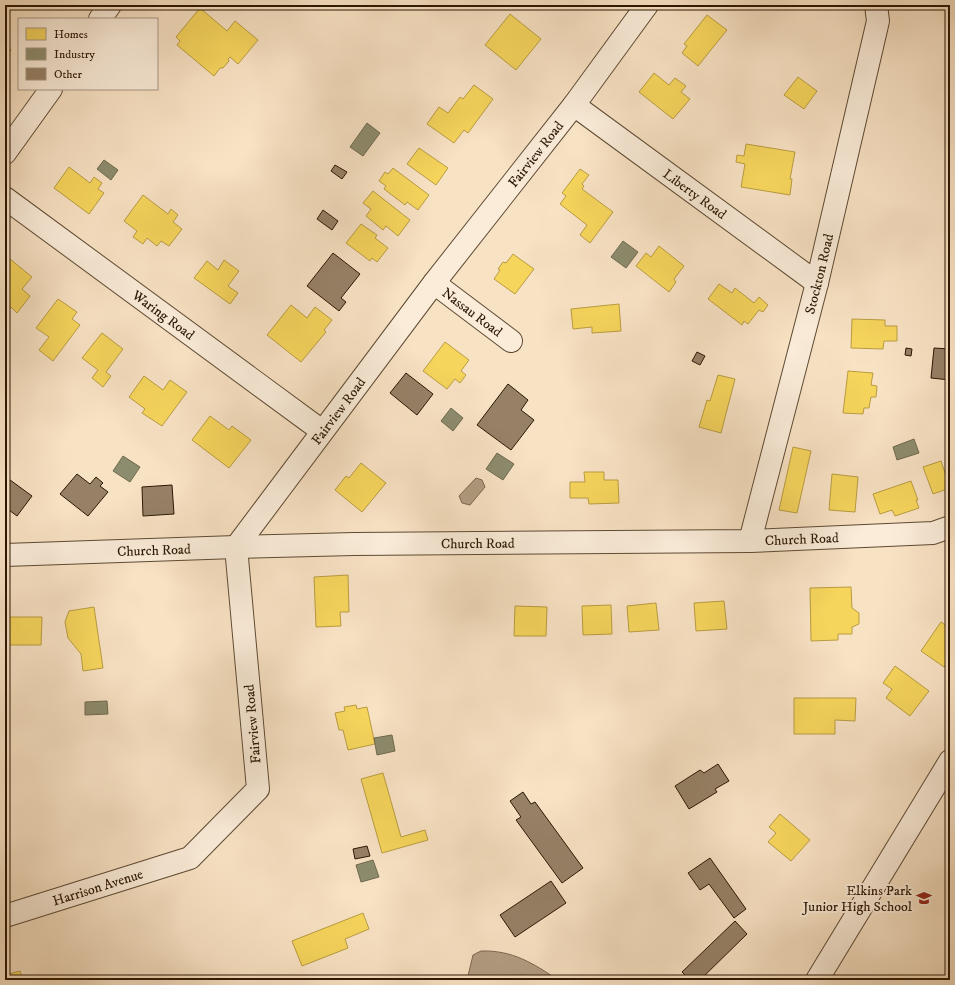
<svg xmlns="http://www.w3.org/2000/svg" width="955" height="985" font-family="'IM FELL DW Pica',serif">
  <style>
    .water { fill: #b29d82; stroke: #7c674f }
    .homes { fill: #f6d55c; stroke: #b99c41 }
    .industry { fill: #8c8c6e; stroke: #6f694e }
    .building { fill: #968167; stroke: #2b1703 }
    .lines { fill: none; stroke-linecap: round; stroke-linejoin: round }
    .minor-casing { stroke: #5e4a33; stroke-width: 24 }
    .minor { stroke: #faecd9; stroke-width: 22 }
    .labels { text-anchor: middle; stroke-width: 4; stroke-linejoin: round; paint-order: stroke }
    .street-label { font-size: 14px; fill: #2b1703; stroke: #faecd9 }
    .poi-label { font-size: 14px; fill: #2b1703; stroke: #faecd9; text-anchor: end }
  </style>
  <rect width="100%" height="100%" fill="#f8e2c4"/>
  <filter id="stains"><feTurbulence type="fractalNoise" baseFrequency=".005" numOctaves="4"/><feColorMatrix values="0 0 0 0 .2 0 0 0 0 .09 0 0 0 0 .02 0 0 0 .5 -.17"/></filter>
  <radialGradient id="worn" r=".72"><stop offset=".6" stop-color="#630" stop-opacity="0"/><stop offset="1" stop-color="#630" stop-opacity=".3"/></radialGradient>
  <!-- water -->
  <path class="water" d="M476,478L482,480L485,487L470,505L462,503L459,496Z
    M481,951C512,950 533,963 558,980H530L521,975L508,977L506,980H467L473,955Z"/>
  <!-- homes -->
  <path class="homes" d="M560,5H571L567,10Z
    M737,5H747L744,10Z
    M200,8L227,31L235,21L258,40L238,64L230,57L228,59L229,61L223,68H220L214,76L177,45L180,41L176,37Z
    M510,14L541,39L516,70L485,45Z
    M707,15L727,30L698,66L682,53L687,46L684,44Z
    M5,46L11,50L5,58Z
    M654,73L669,85L675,78L686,86L681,92L690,99L673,119L639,92Z
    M798,77L817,91L804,109L784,95Z
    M474,85L493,99L468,133L464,130L454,143L427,124L439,107L448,113L460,97L463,99Z
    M746,144L795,152L790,179H792L790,195L741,187L745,164L736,162L737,155L744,156Z
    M419,148L448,168L436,185L407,164Z
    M69,167L90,183L94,177L102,183L98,189L104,193L89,214L54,188Z
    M393,168L429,195L418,210L407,202L405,205L384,189L386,186L379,181L385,172L388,174Z
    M580,169L589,175L582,184L584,186L582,189L613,212L590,243L580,235L587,225L560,204L566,196L562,193Z
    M373,191L410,220L398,236L386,226L383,230L366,216L371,209L363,203Z
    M143,195L168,214L171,209L178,215L173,222L182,229L169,246L161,241L157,246L147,238L143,244L133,237L137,231L124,221Z
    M361,224L377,235L375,238L388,248L377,262L372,258L370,261L346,243Z
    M659,246L684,266L674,279L676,282L669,292L636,266L646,253L651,257Z
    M513,254L534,269L515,294L494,279L500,270L498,269L503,262L506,263Z
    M10,259L32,277L22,289L30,296L17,313L11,307L5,315V265Z
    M224,260L239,271L228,286L238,293L230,304L194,278L207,261L218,270Z
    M719,284L732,293L735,288L754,303L759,297L768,305L763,312L759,310L748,324L744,321L742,325L708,299Z
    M58,299L77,312L72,319L80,325L53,361L39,350L49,337L36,328Z
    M619,304L621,331L592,333V327L573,329L571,309Z
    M291,305L307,318L315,307L332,320L324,330L326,332L301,362L267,335Z
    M852,319L885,320V326H897V341H884L883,349L851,348Z
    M102,333L123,349L106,372L111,376L103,387L92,378L98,370L82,358Z
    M445,342L469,360L461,371L466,375L460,383L455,379L447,389L423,371Z
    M848,371L873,373L871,385L877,386L876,397H871L869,408H864L863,414L843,413Z
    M718,375L735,379L721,433L699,427L707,400L710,401Z
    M144,376L163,390L170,380L187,392L162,426L142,413L145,409L129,397Z
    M210,416L229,430L232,426L251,440L229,468L192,440Z
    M793,447L811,451L797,513L779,510Z
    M941,461L950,488L933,494L923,467Z
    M361,463L386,483L362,512L335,490L346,476L349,478Z
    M584,472H604V480H618L619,503L589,504L588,498H570V482H585Z
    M832,474L858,477L855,512L829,510Z
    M911,481L918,500H916L919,508L895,516L892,510L880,514L873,494Z
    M348,575L349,612H340L341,626L316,627L314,577Z
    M851,587L852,608L859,613V624L852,627V634H838V640L811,641L810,588Z
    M724,601L727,629L696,631L694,603Z
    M656,603L659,630L629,632L627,606Z
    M611,605L612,634L583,635L582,606Z
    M515,606L547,607L546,636H514Z
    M94,607L103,668L83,671L81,654L68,638L65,622L69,611Z
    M5,617H42L41,645H5Z
    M941,622L950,628V659L944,667L921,651Z
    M895,666L929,691L910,716L886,698L892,689L883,683Z
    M794,698H856L855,721L835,720V734H794Z
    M356,705L357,709L367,707L375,744L348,750L343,730H339L335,713L345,711L344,707Z
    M383,773L401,837L425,830L428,840L382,853L361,779Z
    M780,814L810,840L791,861L768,842L776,833L769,827Z
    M363,913L369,929L345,939L348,948L302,966L292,941Z
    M20,971L23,980H5V975Z"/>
  <!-- industry -->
  <path class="industry" d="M367,123L380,133L363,156L350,147Z
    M104,160L118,170L111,180L97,169Z
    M623,241L638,252L626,268L611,257Z
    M451,408L463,418L453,431L441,421Z
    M914,439L919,453L897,460L893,447Z
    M497,453L514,464L503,480L486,469Z
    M123,456L140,467L130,482L113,471Z
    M107,701L108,714L85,715V702Z
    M392,735L395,751L377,755L374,738Z
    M373,860L379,877L361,882L356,865Z"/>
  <!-- building -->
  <path class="building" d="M335,165L347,172L342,179L331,171Z
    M323,210L338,221L332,230L317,219Z
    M333,253L360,274L341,298L346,302L339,311L307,286Z
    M906,348L912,349L911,356L905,355Z
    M934,348L950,349V380L931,378Z
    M697,352L705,356L700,365L692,361Z
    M406,373L433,394L417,415L390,393Z
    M508,384L528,400L521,410L534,420L511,450L477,425Z
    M77,474L90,484L96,477L103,483L100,486L108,492L88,516L60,494Z
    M6,477L32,496L17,516L5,507V479Z
    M172,485L174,514L143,516L142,487Z
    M718,764L729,781L715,789L717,792L689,809L675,786L700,770L704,773Z
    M523,792L531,804L535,802L583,868L562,883L516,820L521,817L510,801Z
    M367,846L370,856L355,859L353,849Z
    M710,858L746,909L734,918L709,884L700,890L688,873Z
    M551,881L566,903L515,937L500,915Z
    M735,921L747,934L700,980H690L682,972Z"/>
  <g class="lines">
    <defs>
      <g id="minor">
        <path d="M100,19L110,5"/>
        <path id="s1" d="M574,105L817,283"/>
        <path d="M5,153L51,89"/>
        <path id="s2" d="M5,198L322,431"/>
        <path id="s3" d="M434,283L511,341"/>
        <path id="s4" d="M750,541L817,283L878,21L876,5"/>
        <path id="s5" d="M5,555L236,547L354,544L750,541L933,533L950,527"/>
        <path id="s6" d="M5,916L190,858L258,789L236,547L434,283L574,105L647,5"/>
        <path d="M817,980L950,761"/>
      </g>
    </defs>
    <!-- minor casing -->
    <use href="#minor" class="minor-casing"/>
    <!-- minor -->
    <use href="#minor" class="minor"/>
  </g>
  <!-- icons -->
  <defs>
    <symbol id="school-bare" viewBox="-9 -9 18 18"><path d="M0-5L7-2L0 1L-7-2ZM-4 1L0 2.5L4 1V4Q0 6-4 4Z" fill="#8f2418" stroke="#faecd9" stroke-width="2.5" paint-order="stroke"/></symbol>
  </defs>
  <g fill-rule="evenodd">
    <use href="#school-bare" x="913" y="887" width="22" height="22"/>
  </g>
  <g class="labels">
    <!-- street labels -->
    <g class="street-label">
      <text dy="5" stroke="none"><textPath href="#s6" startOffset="1028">Fairview Road</textPath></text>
      <text dy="5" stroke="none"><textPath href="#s1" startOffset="150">Liberty Road</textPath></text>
      <text dy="5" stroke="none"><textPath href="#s4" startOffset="276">Stockton Road</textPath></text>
      <text dy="5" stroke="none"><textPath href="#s3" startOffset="48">Nassau Road</textPath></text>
      <text dy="5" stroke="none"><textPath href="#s2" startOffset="197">Waring Road</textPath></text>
      <text dy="5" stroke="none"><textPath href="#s6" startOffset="704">Fairview Road</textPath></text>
      <text dy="5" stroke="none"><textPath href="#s5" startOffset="797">Church Road</textPath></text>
      <text dy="5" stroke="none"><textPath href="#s5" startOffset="473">Church Road</textPath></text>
      <text dy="5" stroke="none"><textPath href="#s5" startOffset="149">Church Road</textPath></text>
      <text transform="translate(252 724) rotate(-95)" y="5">Fairview Road</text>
      <text dy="5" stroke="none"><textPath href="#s6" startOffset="97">Harrison Avenue</textPath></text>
    </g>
    <!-- poi labels -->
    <g class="poi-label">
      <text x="912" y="895">Elkins Park<tspan x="912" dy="16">Junior High School</tspan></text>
    </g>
  </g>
  <!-- margin -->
  <rect width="955" height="985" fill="none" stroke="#f8e2c4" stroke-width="20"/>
  <rect x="6" y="6" width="943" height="973" fill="none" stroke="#2b1703" stroke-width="2"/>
  <rect x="10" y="10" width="935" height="965" fill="none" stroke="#2b1703"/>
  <!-- legend -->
  <rect x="18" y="18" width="140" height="72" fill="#faecd9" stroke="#a79783"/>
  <rect x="26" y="28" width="20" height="12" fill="#f6d55c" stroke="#a79783"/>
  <text x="54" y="38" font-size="12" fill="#2b1703">Homes</text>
  <rect x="26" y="48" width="20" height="12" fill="#8c8c6e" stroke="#a79783"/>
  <text x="54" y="58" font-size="12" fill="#2b1703">Industry</text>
  <rect x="26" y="68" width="20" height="12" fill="#968167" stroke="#a79783"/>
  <text x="54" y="78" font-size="12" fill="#2b1703">Other</text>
  <rect width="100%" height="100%" filter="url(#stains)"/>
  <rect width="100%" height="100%" fill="url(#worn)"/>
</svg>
